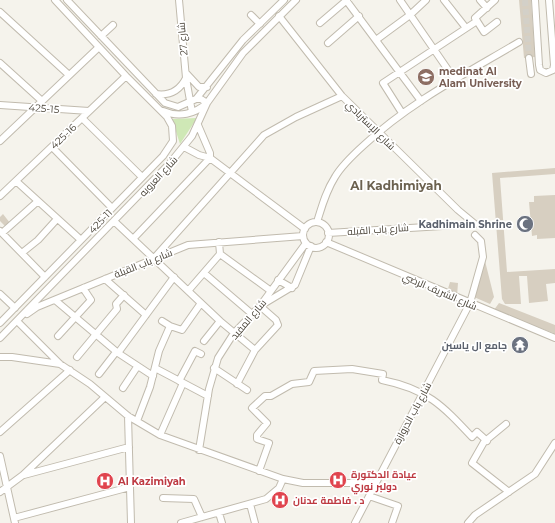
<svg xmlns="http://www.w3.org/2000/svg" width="555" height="523" font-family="Montserrat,Cairo,sans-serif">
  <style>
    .green { fill: #cfe8b6 }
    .building { fill: #d7cfc1 }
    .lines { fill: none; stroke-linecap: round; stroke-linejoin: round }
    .minor-tunnel { stroke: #d3d0c8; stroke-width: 6; stroke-dasharray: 6 3; stroke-linecap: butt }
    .minor-casing { stroke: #c1bbae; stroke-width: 8 }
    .minor { stroke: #fff; stroke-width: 6 }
    .labels { text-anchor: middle; stroke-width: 3.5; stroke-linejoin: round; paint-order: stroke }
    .street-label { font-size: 10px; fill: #4a4439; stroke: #fff }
    .education-label { font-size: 10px; font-weight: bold; fill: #785e54; stroke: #fff; text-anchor: start }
    .worship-label { font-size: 10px; font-weight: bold; fill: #5b616d; stroke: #fff; text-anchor: end }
    .health-label { font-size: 10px; font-weight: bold; fill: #be3a42; stroke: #fff; text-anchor: start }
    .quarter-label { font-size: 12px; font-weight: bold; fill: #6c6250; stroke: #fff }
  </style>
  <rect width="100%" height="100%" fill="#f5f3ec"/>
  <!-- green -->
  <path class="green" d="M197,118L180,144L172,119Z"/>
  <!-- building -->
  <path class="building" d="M519,0H531L535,57L524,58Z
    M555,168V174L500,178L507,272L555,269V283L546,284L548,301L529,303L527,276H519L521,304H505L502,299L492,173Z
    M555,195V238L537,239V235L532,236L529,202H534V196Z
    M3,214L10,223L6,227L0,221V217Z
    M485,261L494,297L490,304L474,297Z
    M450,282L458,283L457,296L447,292Z
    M499,303L555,325V336L552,334L553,333L494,310Z"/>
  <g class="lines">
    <!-- minor-tunnel -->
    <path class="minor-tunnel" d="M525,0L529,58"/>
    <defs>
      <path id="minor" d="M67,0L165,103L178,107L196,99L243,40L284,0
        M179,0L186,78L192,112
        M346,0L421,101
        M400,0L455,80
        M444,0L466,28
        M480,0L487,8
        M535,0L539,65L540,70L546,73L553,70L554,65L549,0
        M0,12L69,75
        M251,15L260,24
        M279,16L342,96L458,210L475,224
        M477,21L484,32L497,22
        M320,23L347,0
        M101,36L113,25
        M376,40L410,15L426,0
        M328,43L359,16
        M529,58L531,74
        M0,63L42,101
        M186,73L199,87H207
        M156,94C170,96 180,90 186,78
        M0,105L89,111
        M163,111C179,118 195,114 207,103L201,99H196
        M402,113L383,83L477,21L475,18L495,0
        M82,118L142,177
        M0,141L99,47
        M52,147L112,208
        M184,147L199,155L210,158L305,229
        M16,181L81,240
        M0,196L126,76
        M115,222L220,321L255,350
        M317,222C322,206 326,191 335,177C342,165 354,154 364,145C409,103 465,74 519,42
        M303 235a13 13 0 1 1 26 0a13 13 0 1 1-26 0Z
        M0,231L45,277
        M2,233L38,201
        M328,233L475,224
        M133,239L210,158V153L198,125
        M326,242L555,338
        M23,252L38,240L57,219
        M220,254L271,291
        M156,256L264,135L296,117L342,96
        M204,273L252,314
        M105,279L146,315
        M278,280L292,288
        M188,291L220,254L219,242
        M0,294L15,308
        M55,300L118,353L153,376
        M27,314L37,307L188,245L303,236
        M18,322L60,364L90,384L128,416L160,435L283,479L303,483H376
        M0,323L163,156L173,141L172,126L167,117L126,76L55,0
        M170,326L182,330L201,303
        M58,336L91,300L83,288
        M0,338L170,163L192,136L207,103L243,53L296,0
        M204,341L220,321
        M118,353L174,277
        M0,357H12L60,364
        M77,357L117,309L116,304L124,295
        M155,368L208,396
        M214,368L247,390
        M99,374L116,352
        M179,381L195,351L201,354
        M237,384L255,350L278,325L276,320L260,306L295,285L311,246
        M123,388L137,367
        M128,416L131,523
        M137,421L150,387L159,351L170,326L162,321
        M506,424L484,442L472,463L509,492
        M0,432L70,370
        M160,435L183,383
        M199,450L209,389L218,358L234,333L260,306L306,243
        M0,456L15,523
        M259,471L269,443L257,439V435L267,423L252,408L265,396H271L292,384L309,382L314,371L352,369L383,374L382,380C427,389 442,405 472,437L477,432L487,441
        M24,475L129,447
        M0,492L23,475L105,397
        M369,496L398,506L392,523
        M163,498L194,499L202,517
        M250,504L255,523
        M219,513L222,523
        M14,518L130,487
        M181,523L266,499L279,488L283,479
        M355,523L470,303L483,257L481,241L475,235
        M468,523L475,515L535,474L555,443"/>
    </defs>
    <!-- minor casing -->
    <use href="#minor" class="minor-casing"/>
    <!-- minor -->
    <use href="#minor" class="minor"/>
  </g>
  <!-- icons -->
  <defs>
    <symbol id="university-disc" viewBox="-11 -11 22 22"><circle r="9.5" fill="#8d6e63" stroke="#fff"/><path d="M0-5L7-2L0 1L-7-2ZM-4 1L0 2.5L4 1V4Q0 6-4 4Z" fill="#fff"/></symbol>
    <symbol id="mosque-disc" viewBox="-11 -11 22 22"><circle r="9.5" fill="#6b7280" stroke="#fff"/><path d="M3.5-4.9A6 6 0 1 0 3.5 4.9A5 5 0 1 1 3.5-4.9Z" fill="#fff"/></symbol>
    <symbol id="temple-disc" viewBox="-11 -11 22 22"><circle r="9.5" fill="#6b7280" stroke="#fff"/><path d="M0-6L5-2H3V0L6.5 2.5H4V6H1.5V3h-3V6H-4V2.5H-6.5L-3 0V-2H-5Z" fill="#fff"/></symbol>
    <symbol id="hospital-disc" viewBox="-11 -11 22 22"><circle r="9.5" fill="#e0444e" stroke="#fff"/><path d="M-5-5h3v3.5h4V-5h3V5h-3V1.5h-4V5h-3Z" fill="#fff"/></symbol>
  </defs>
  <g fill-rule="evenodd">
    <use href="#university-disc" x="416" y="67" width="20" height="20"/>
    <use href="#mosque-disc" x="515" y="214" width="20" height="20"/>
    <use href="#temple-disc" x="510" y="335" width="20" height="20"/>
    <use href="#hospital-disc" x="328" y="470" width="20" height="20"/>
    <use href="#hospital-disc" x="95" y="471" width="20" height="20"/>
    <use href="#hospital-disc" x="270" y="490" width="20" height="20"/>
  </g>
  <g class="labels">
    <!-- street labels -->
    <g class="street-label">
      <text transform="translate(182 39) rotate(-95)" y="4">شارع 27</text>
      <text transform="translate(44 108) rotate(4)" y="4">425-15</text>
      <text transform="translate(371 125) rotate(45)" y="4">شارع الإستربادي</text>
      <text transform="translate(63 136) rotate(-44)" y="4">425-16</text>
      <text transform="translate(158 176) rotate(-47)" y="4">شارع العروبه</text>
      <text transform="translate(100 221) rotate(-46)" y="4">425-11</text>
      <text transform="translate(378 229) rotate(-4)" y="4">شارع باب القبله</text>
      <text transform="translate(143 263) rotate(-22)" y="4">شارع باب القبلة</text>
      <text transform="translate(440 291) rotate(23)" y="4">شارع الشريف الرضي</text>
      <text transform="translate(248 319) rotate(-50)" y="4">شارع المفيد</text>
      <text transform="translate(412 413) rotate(-62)" y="4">شارع باب الدروازة</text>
    </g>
    <!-- education labels -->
    <g class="education-label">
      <text x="439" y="75">medinat Al<tspan x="439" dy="12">Alam University</tspan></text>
    </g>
    <!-- worship labels -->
    <g class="worship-label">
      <text x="512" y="228">Kadhimain Shrine</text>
      <text x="507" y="349">جامع ال ياسين</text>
    </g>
    <!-- health labels -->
    <g class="health-label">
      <text x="351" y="478">عيادة الدكتورة<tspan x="351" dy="12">دولبر نوري</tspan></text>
      <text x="118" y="485">Al Kazimiyah</text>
      <text x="293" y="504">د . فاطمة عدنان</text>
    </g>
    <!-- quarter labels -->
    <g class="quarter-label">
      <text x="396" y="190">Al Kadhimiyah</text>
    </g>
  </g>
</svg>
